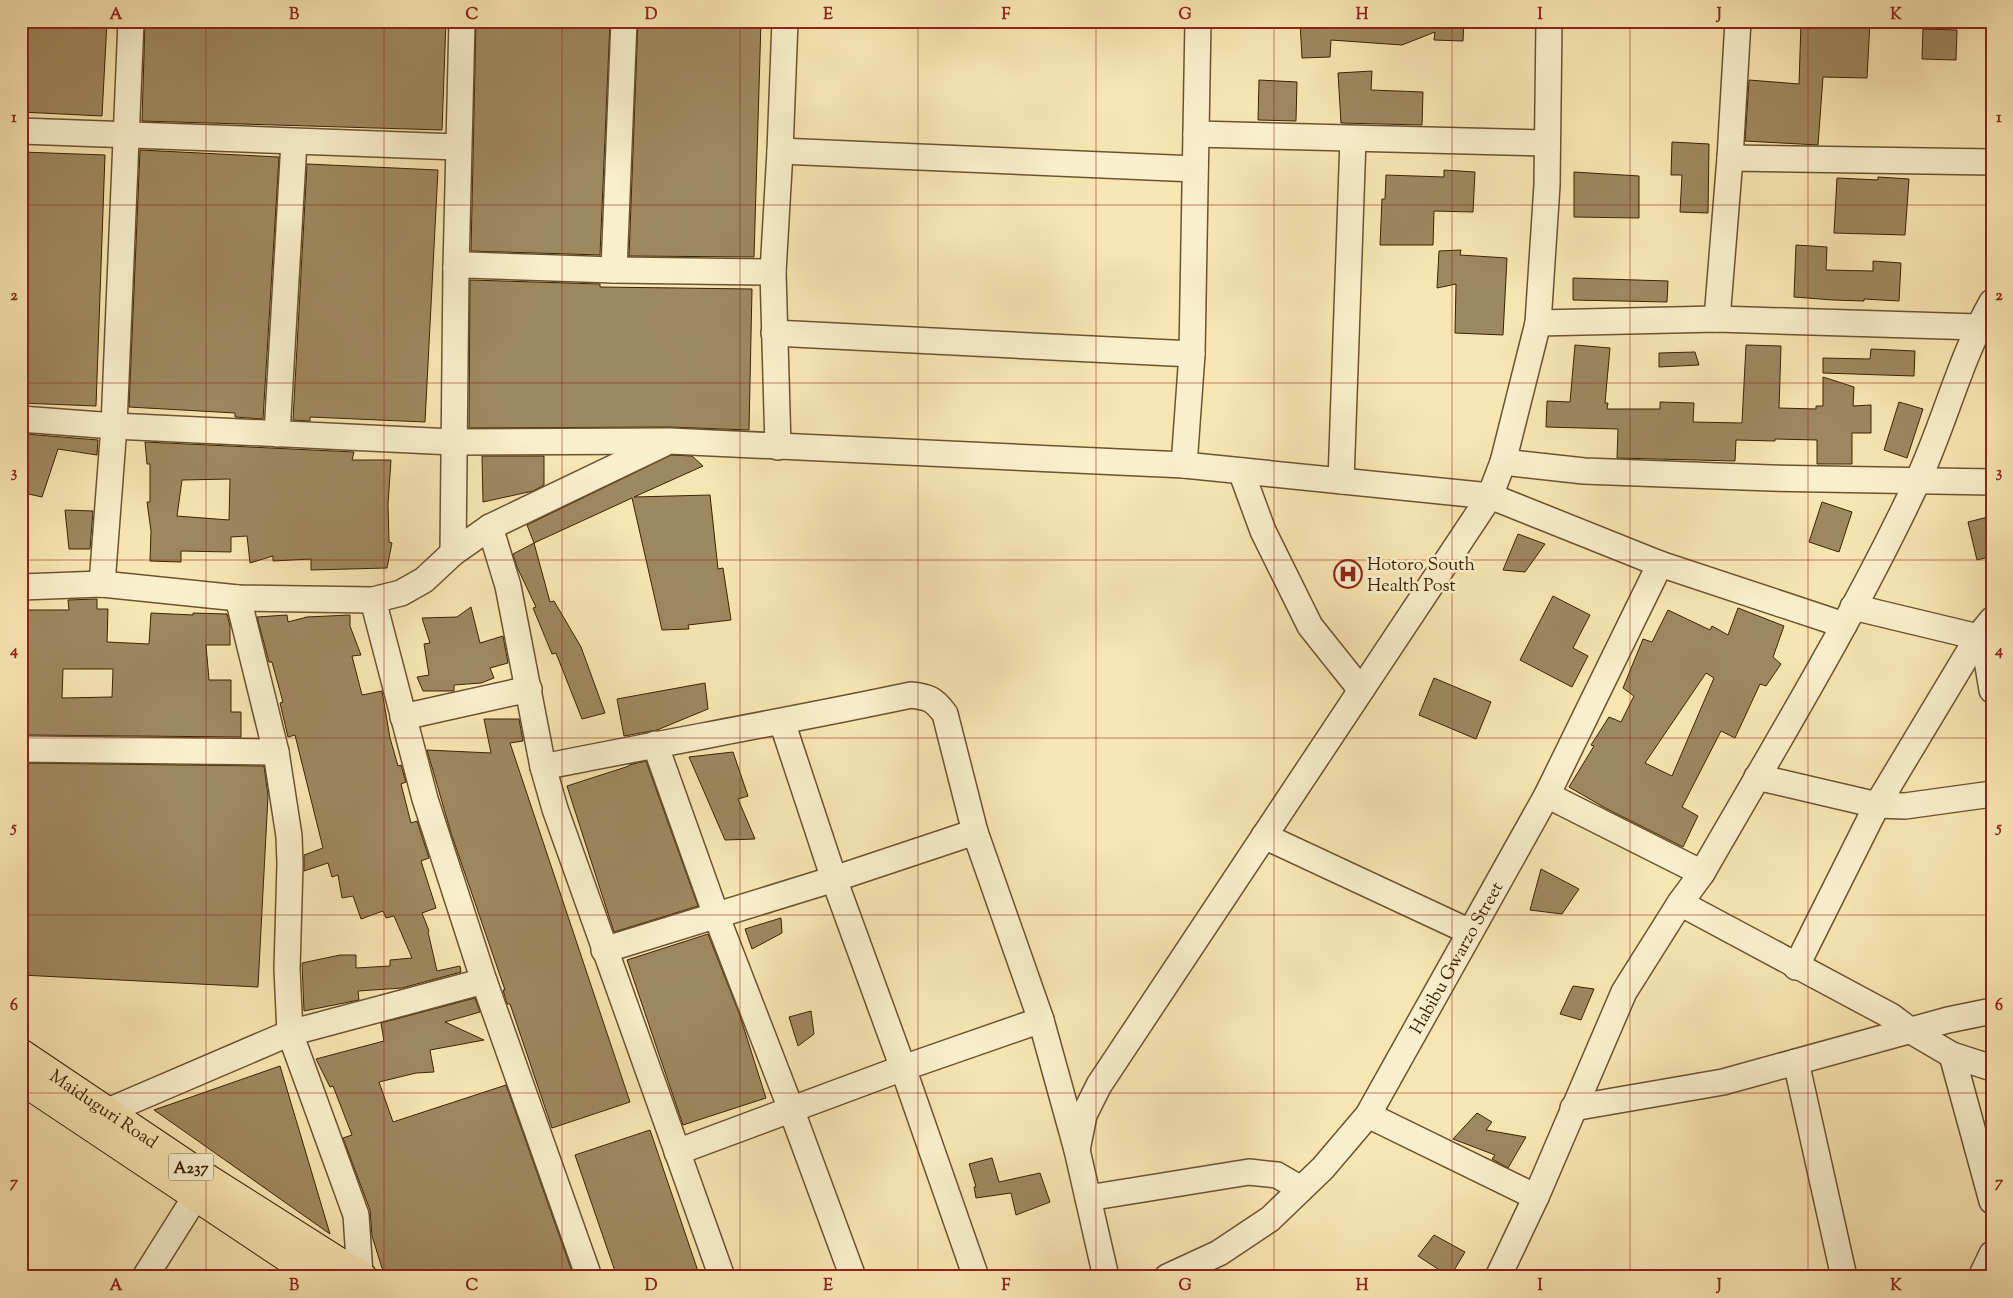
<svg xmlns="http://www.w3.org/2000/svg" width="2013" height="1298" font-family="'Sorts Mill Goudy',serif">
  <style>
    .building { fill: #9e885e; stroke: #3c2204; fill-rule: evenodd }
    .lines { fill: none; stroke-linecap: round; stroke-linejoin: round }
    .minor-casing { stroke: #6b5330; stroke-width: 28 }
    .highway-casing { stroke: #3c2204; stroke-width: 30 }
    .minor { stroke: #faefcd; stroke-width: 25 }
    .highway { stroke: #f8e6b2; stroke-width: 28 }
    .grid { fill: none; stroke: #8f2418; stroke-width: 1; stroke-opacity: 0.55 }
    .labels { text-anchor: middle; stroke-width: 5; stroke-linejoin: round; paint-order: stroke }
    .shield { fill: #faefcd; stroke: #756040; stroke-width: 1 }
    .shield-label { font-size: 16px; font-weight: bold; fill: #3c2204 }
    .poi-label { font-size: 18px; fill: #3c2204; stroke: #faefcd; text-anchor: start }
    .street-label { font-size: 18px; fill: #3c2204; stroke: #faefcd }
    .neatline { fill: none; stroke: #8f2418; stroke-width: 2 }
    .grid-label { font-size: 16px; text-anchor: middle; font-weight: bold; fill: #8f2418 }
  </style>
  <rect width="100%" height="100%" fill="#f8e6b2"/>
  <filter id="stains"><feTurbulence type="fractalNoise" baseFrequency=".004" numOctaves="4"/><feColorMatrix values="0 0 0 0 .2 0 0 0 0 .09 0 0 0 0 .02 0 0 0 .5 -.17"/></filter>
  <radialGradient id="worn" r=".72"><stop offset=".6" stop-color="#630" stop-opacity="0"/><stop offset="1" stop-color="#630" stop-opacity=".3"/></radialGradient>
  <!-- building -->
  <path class="building" d="M21,21H107L102,116L21,112Z
    M145,21H446L442,130L142,121Z
    M476,21H610L600,255L471,251Z
    M638,21H761L754,257L629,256Z
    M1300,21L1346,28L1345,21H1464L1463,41L1434,40L1435,32L1402,45L1331,40L1330,57L1302,58Z
    M1836,21H1870L1867,78L1823,77L1818,145L1745,141L1749,80L1799,84L1801,23L1836,24Z
    M1923,29L1957,30L1956,60L1922,59Z
    M1372,71L1371,90L1423,92L1422,125L1341,123L1338,73Z
    M1259,80L1297,82L1296,121L1258,120Z
    M1672,142L1709,144L1708,213L1680,212L1682,175H1671Z
    M140,150L279,157L263,419L235,417V413L129,407Z
    M21,152L105,155L96,406L21,403Z
    M307,164L438,170L425,422L310,417V421L293,420Z
    M1444,170L1475,172L1473,212L1434,211L1433,245H1380L1382,199H1385L1386,175L1444,177Z
    M1574,172L1639,176V218L1574,217Z
    M1878,177L1909,179L1905,235L1834,233L1837,178L1878,180Z
    M1796,245L1827,247L1826,270L1873,271V261L1901,263L1899,301L1864,299V301L1833,300L1794,297Z
    M1461,250L1460,255L1507,258L1503,335L1455,333L1456,284L1437,288L1439,251Z
    M1573,278L1668,281L1667,302L1573,300Z
    M470,280L600,284V287L752,289L749,430L670,427L469,428Z
    M1575,345L1610,348L1605,403H1608L1607,409H1660V402L1694,403L1693,422L1742,423L1746,345L1781,346L1779,408L1816,409V406H1823V377L1854,387L1853,406L1871,405V433H1852V464H1817V440L1775,439V441L1736,440L1735,461L1617,458L1618,429L1546,427L1547,401L1570,402Z
    M1871,349L1915,351L1914,376L1823,373V358L1870,359Z
    M1695,352L1699,365L1659,367V353Z
    M1899,402L1923,409L1907,458L1884,450Z
    M26,434L98,440L97,455L58,449L42,497L24,493Z
    M145,442L354,452L352,460H391L388,504L389,542L392,543L387,568L311,570V559L273,561V556L250,563L247,536L231,537V552L181,551V562L150,561L151,531L147,502H150V464H147ZM230,479L229,520L177,516L182,480Z
    M671,455L692,456L703,466L634,497L710,495L718,569L723,568L731,620L688,625L689,629L662,630L632,498L534,543L527,525Z
    M482,456H544V485L533,491L483,502Z
    M1822,502L1852,512L1839,552L1809,542Z
    M65,510L93,511L90,549H69Z
    M1992,516V556L1977,560L1968,522Z
    M1518,534L1545,544L1525,572L1503,570Z
    M534,543L550,602L554,601L581,647L605,713L582,719L556,653L552,654L533,608L536,607L517,567L513,554Z
    M1553,596L1590,615L1573,648L1588,656L1572,687L1520,660Z
    M97,599V609H108L107,642L149,644L151,613L193,615V613L227,614L230,626V645H206L209,680H231V712H241V737L26,735L27,700H21V610H69L68,600ZM63,669H113L112,697L62,698Z
    M471,607L480,643L503,636L508,663L490,668L494,678L481,683L454,685V691H423L417,677L429,675L424,644L430,643L422,618L457,617Z
    M1738,608L1784,626L1773,657L1781,664L1766,686L1760,684L1735,738L1721,731L1682,807L1698,816L1683,847L1607,809L1569,787L1594,746L1591,745L1609,717L1621,722L1634,696L1623,688L1643,639L1652,642L1668,610L1710,630L1712,626L1728,635ZM1706,673L1714,678L1672,776L1645,763Z
    M287,615L288,622L307,617L350,615V626L361,655L352,656L362,695L382,691L390,738L398,766L401,765L406,782L401,784L411,823L417,821L429,858L421,861L436,908L422,913L429,931L428,932L437,971L460,966L461,972L402,988L358,991L359,1000L304,1011L302,963L340,955H356V968L390,966V960L412,958L394,916L386,918L383,911L361,919L353,896L342,898L338,875L332,877L328,863L304,871V855L323,848L295,735L288,737L280,703L283,702L272,662H269L257,617Z
    M1434,678L1491,702L1476,739L1419,715Z
    M705,683L708,709L657,730L624,736L617,699Z
    M484,719H519L523,741L510,743L630,1102L552,1128L510,1004H507L503,990H505L451,833L427,750L491,753Z
    M733,752L748,796L738,799L755,839L725,840L689,757Z
    M646,761L698,906L614,932L567,786L629,766V765Z
    M21,763L264,766L268,796L258,987L21,975Z
    M1541,869L1579,889L1562,914L1530,910Z
    M781,918L782,933L752,949L745,929Z
    M708,934L739,1013L766,1098L683,1125L627,960Z
    M1573,986L1594,989L1581,1020L1560,1014Z
    M475,998L480,1012L445,1022L484,1040L430,1050L434,1072L416,1073L379,1082L393,1122L506,1085L574,1277H394L382,1268L372,1236L370,1210L343,1138L352,1135L333,1086L330,1087L316,1059L384,1041L381,1023Z
    M811,1011L814,1034L798,1046L789,1017Z
    M280,1066L330,1234L154,1110Z
    M1477,1113L1492,1122L1486,1130L1526,1137L1508,1168L1492,1159L1495,1155L1453,1139Z
    M650,1130L700,1277H617L575,1155Z
    M992,1158L999,1182L1040,1173L1050,1202L1016,1215L1011,1193L976,1198L974,1187H976L969,1164Z
    M1434,1235L1465,1252L1450,1277L1418,1256Z"/>
  <g class="lines">
    <defs>
      <g id="minor">
        <path d="M21,131L458,147"/>
        <path d="M1196,134L1547,143"/>
        <path d="M780,151L1195,169"/>
        <path d="M1730,158L1992,162"/>
        <path d="M456,268L467,265L614,270L773,272"/>
        <path d="M614,270L624,21"/>
        <path d="M1717,319L1730,158L1738,21"/>
        <path d="M1538,323L1717,319L1978,327"/>
        <path d="M774,333L1192,354"/>
        <path d="M21,419L114,426L453,442L670,441L1184,465L1490,496L1660,564L1844,625"/>
        <path d="M277,434L294,142"/>
        <path d="M778,447L773,272L780,151L785,21"/>
        <path d="M1503,462L1584,471L1771,478L1992,482"/>
        <path d="M1184,465L1192,354L1198,21"/>
        <path d="M1241,471L1263,531L1310,626L1361,690"/>
        <path d="M1341,481L1353,139"/>
        <path d="M490,527L508,586L543,767L555,809L722,1277"/>
        <path d="M453,553L456,268L462,21"/>
        <path d="M102,584L114,426L131,21"/>
        <path d="M21,587L102,584L238,598L373,600L401,593L424,580L453,553L490,527L663,444"/>
        <path d="M238,598L276,752L289,836L290,864L287,969L290,1033L356,1215L360,1274"/>
        <path d="M373,600L425,799L484,981L589,1277"/>
        <path d="M1853,607L1978,637L1987,660L1992,690"/>
        <path d="M403,717L529,689"/>
        <path d="M782,722L834,879L903,1068L976,1277"/>
        <path d="M655,744L716,915L791,1109L853,1277"/>
        <path d="M21,749L276,752"/>
        <path d="M543,767C666,742 789,721 911,695C929,697 934,699 945,714L975,832L1041,1020L1077,1150L1106,1277"/>
        <path d="M1757,777L1877,805L1905,806L1992,794"/>
        <path d="M1547,795L1702,873"/>
        <path d="M1264,836L1470,932"/>
        <path d="M1680,903L1891,1016L1911,1031L1952,1055L1992,1068"/>
        <path d="M604,950L834,879L975,832"/>
        <path d="M1796,967L1877,805L1978,637L1992,620"/>
        <path d="M1952,1055L1992,1201"/>
        <path d="M1796,1062L1844,1277"/>
        <path d="M1573,1108L1723,1082L1948,1020L1992,1011"/>
        <path d="M108,1111L290,1033L484,981"/>
        <path d="M1368,1115L1536,1197"/>
        <path d="M1077,1150L1084,1115L1099,1085L1490,496L1503,462L1538,323L1547,185L1549,21"/>
        <path d="M677,1152L903,1068L1041,1020"/>
        <path d="M1088,1198L1249,1172L1277,1175L1301,1189"/>
        <path d="M145,1277L206,1180"/>
        <path id="s1" d="M1167,1277L1219,1253L1270,1219L1323,1168L1368,1115L1547,795L1660,564"/>
        <path d="M1498,1277L1536,1197L1624,992L1680,903L1702,873C1776,744 1855,615 1918,480C1945,422 1960,358 1992,302"/>
        <path d="M1981,1277L1992,1254"/>
      </g>
      <g id="highway">
        <path id="s2" d="M21,1053L207,1178L363,1277"/>
        <path d="M21,1080L316,1277"/>
      </g>
    </defs>
    <!-- minor casing -->
    <use href="#minor" class="minor-casing"/>
    <!-- highway casing -->
    <use href="#highway" class="highway-casing"/>
    <!-- minor -->
    <use href="#minor" class="minor"/>
    <!-- highway -->
    <use href="#highway" class="highway"/>
  </g>
  <!-- grid -->
  <path class="grid" d="M206,21V1277M384,21V1277M562,21V1277M740,21V1277M918,21V1277M1096,21V1277M1274,21V1277M1452,21V1277M1630,21V1277M1808,21V1277M21,205H1992M21,383H1992M21,560H1992M21,738H1992M21,915H1992M21,1093H1992"/>
  <!-- icons -->
  <defs>
    <symbol id="hospital-ring" viewBox="-11 -11 22 22"><circle r="9.5" fill="#faefcd" stroke="#8f2418" stroke-width="1.5"/><path d="M-5-5h3v3.5h4V-5h3V5h-3V1.5h-4V5h-3Z" fill="#8f2418"/></symbol>
  </defs>
  <g fill-rule="evenodd">
    <use href="#hospital-ring" x="1332" y="558" width="32" height="32"/>
  </g>
  <g class="labels">
    <!-- shield labels -->
    <rect class="shield" x="168.5" y="1153.5" width="45" height="27" rx="4"/>
    <g class="shield-label">
      <text x="191" y="1173">A237</text>
    </g>
    <!-- poi labels -->
    <g class="poi-label">
      <text x="1367" y="570">Hotoro South<tspan x="1367" dy="21">Health Post</tspan></text>
    </g>
    <!-- street labels -->
    <g class="street-label">
      <text dy="6" stroke="none"><textPath href="#s1" startOffset="442">Habibu Gwarzo Street</textPath></text>
      <text dy="6" stroke="none"><textPath href="#s2" startOffset="100">Maiduguri Road</textPath></text>
    </g>
  </g>
  <!-- margin -->
  <rect width="2013" height="1298" fill="none" stroke="#f8e6b2" stroke-width="55"/>
  <rect x="28" y="28" width="1958" height="1242" class="neatline"/>
  <g class="grid-label">
    <text x="116" y="19">A</text>
    <text x="294" y="19">B</text>
    <text x="472" y="19">C</text>
    <text x="651" y="19">D</text>
    <text x="828" y="19">E</text>
    <text x="1006" y="19">F</text>
    <text x="1185" y="19">G</text>
    <text x="1362" y="19">H</text>
    <text x="1540" y="19">I</text>
    <text x="1719" y="19">J</text>
    <text x="1896" y="19">K</text>
    <text x="14" y="122">1</text>
    <text x="1999" y="122">1</text>
    <text x="14" y="300">2</text>
    <text x="1999" y="300">2</text>
    <text x="14" y="477">3</text>
    <text x="1999" y="477">3</text>
    <text x="14" y="655">4</text>
    <text x="1999" y="655">4</text>
    <text x="14" y="832">5</text>
    <text x="1999" y="832">5</text>
    <text x="14" y="1010">6</text>
    <text x="1999" y="1010">6</text>
    <text x="14" y="1187">7</text>
    <text x="1999" y="1187">7</text>
    <text x="116" y="1290">A</text>
    <text x="294" y="1290">B</text>
    <text x="472" y="1290">C</text>
    <text x="651" y="1290">D</text>
    <text x="828" y="1290">E</text>
    <text x="1006" y="1290">F</text>
    <text x="1185" y="1290">G</text>
    <text x="1362" y="1290">H</text>
    <text x="1540" y="1290">I</text>
    <text x="1719" y="1290">J</text>
    <text x="1896" y="1290">K</text>
  </g>
  <rect width="100%" height="100%" filter="url(#stains)"/>
  <rect width="100%" height="100%" fill="url(#worn)"/>
</svg>
